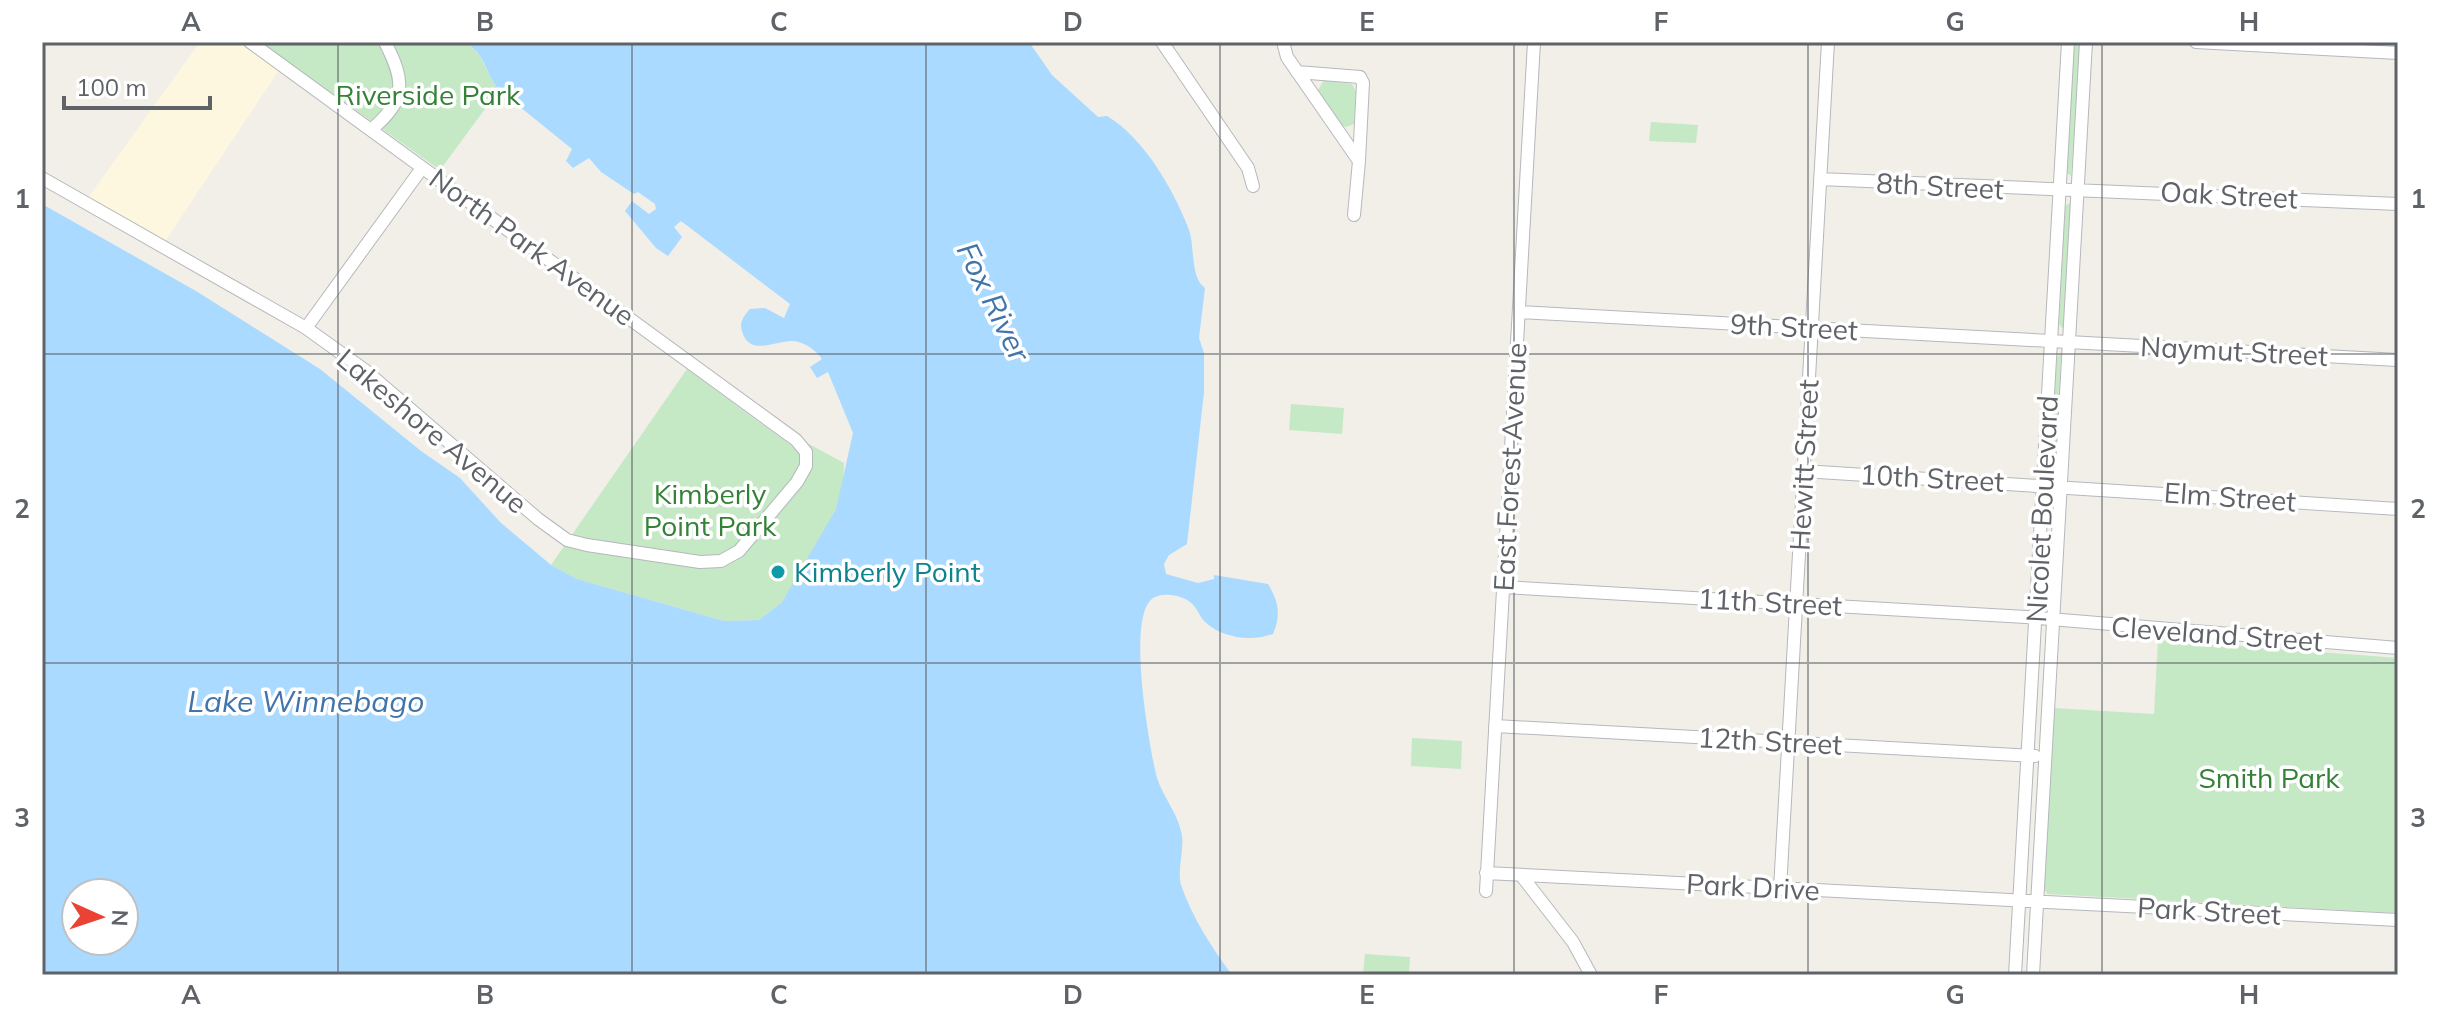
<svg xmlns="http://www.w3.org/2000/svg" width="2440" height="1017" font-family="Mulish,sans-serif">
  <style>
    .commercial { fill: #fef7e0 }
    .green { fill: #c5e8c5 }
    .water { fill: #aadaff; fill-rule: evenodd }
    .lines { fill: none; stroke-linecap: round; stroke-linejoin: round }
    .minor-casing { stroke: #b5b8bc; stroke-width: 14 }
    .minor { stroke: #fff; stroke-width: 12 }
    .grid { fill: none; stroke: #5f6368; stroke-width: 2; stroke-opacity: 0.55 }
    .culture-dot { fill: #0f9aa8; stroke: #fff; stroke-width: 3 }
    .labels { text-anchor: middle; stroke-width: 7; stroke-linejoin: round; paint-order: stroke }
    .park-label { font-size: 28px; fill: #348238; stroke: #fff }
    .street-label { font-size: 28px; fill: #5f6368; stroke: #fff }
    .culture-label { font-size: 28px; fill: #0d838f; stroke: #fff; text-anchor: start }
    .water-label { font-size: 30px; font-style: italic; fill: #4174aa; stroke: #fff }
    .neatline { fill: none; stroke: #5f6368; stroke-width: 3 }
    .grid-label { font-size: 26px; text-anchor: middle; font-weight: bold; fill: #5f6368 }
  </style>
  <rect width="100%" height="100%" fill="#f1efe8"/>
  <!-- commercial -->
  <path class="commercial" d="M200,42H240L279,70L164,243L87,199Z"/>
  <!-- green -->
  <path class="green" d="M260,42H465C489,60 482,69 499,90L440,170Z
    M2077,45L2080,47L2071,176L2067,173L2073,48Z
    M1324,80L1352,84L1356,92L1354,124L1346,127L1339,124L1317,92Z
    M1651,122L1698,125L1696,143L1649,141Z
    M2070,203L2073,204L2065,327L2062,328L2059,324L2065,206Z
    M2061,354L2056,474H2053L2050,471L2057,357Z
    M687,369L797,450L809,444L844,463L843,484L836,509L817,545L782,602L759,620L724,621L577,579L551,565Z
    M1291,404L1344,408L1342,434L1289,430Z
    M2158,640L2398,658V913L2047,894L2044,888L2054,708L2154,714Z
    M1412,738L1462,741L1461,769L1411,766Z
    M1365,954L1410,957L1409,975H1363Z"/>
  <!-- water -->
  <path class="water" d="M465,42H1029L1052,75L1098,117L1107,116C1144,138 1174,190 1189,230C1195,246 1190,278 1205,288L1199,338L1204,353V392L1187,544L1169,555L1164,564L1166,574L1198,583L1214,579V575L1268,584C1279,602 1281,615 1273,634C1251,642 1221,638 1204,621C1200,617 1198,610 1194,606C1187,596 1166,592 1155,597C1125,610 1149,744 1156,774C1161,795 1179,814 1182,836C1184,851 1177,870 1181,885C1192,917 1212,948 1232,975H42V204L196,291L320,369L421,451L460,478L500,522L551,565L577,579L724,621L759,620L782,602L836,509L853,433L828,372L817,378L810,367L822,359C815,349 803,341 791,341C775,341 749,357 742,331C739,322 744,316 750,309L765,308L784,318L790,304L681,221L674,227L682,237L668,256L656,248L625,211L632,201L649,214L656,209L655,204L638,192L634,194L601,172L589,158L573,168L566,161L572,149L499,90C482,69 490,60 465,42ZM76,893H124V941H76Z"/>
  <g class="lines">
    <defs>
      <path id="minor" d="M1162,42L1248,168L1253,186
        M1283,42L1287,57L1359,161L1354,215
        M2196,42L2398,53
        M1297,72L1360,77L1363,83L1359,161
        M371,130C406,100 406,83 385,42
        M42,178L306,328L366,371L538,519L567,540L587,545L700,562L721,561L739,551L797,482L806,466V452L796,440L250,42
        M1820,179L2398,204
        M1519,312L2398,360
        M306,328L422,168
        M1803,471L2398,509
        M1503,587L2026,617L2398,648
        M1495,726L2035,756
        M1486,873L2398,920
        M1521,875L1573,942L1591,975
        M1780,889L1828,42
        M1486,891L1534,42
        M2015,975L2068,42
        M2033,975L2086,42"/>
    </defs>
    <!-- minor casing -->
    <use href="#minor" class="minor-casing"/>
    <!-- minor -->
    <use href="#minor" class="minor"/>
  </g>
  <!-- grid -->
  <path class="grid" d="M338,42V975M632,42V975M926,42V975M1220,42V975M1514,42V975M1808,42V975M2102,42V975M42,354H2398M42,663H2398"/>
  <!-- markers -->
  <circle class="culture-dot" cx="778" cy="572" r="8"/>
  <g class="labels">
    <!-- park labels -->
    <g class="park-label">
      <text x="428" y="105">Riverside Park</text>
      <text x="710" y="504">Kimberly<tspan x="710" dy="32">Point Park</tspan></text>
      <text x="2269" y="788">Smith Park</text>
    </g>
    <!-- street labels -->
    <g class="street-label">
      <text transform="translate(1940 186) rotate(3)" y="10">8th Street</text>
      <text transform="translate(2229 195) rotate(3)" y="10">Oak Street</text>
      <text transform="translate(532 247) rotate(36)" y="10">North Park Avenue</text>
      <text transform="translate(1794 327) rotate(3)" y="10">9th Street</text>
      <text transform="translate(2234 351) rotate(3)" y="10">Naymut Street</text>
      <text transform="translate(432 431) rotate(40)" y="10">Lakeshore Avenue</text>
      <text transform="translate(1804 465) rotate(-87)" y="10">Hewitt Street</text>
      <text transform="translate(1510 467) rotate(-87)" y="10">East Forest Avenue</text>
      <text transform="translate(1932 478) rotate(3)" y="10">10th Street</text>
      <text transform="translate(2230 497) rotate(4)" y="10">Elm Street</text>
      <text transform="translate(2042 509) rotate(-87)" y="10">Nicolet Boulevard</text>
      <text transform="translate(1770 602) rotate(3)" y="10">11th Street</text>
      <text transform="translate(2217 634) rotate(4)" y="10">Cleveland Street</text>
      <text transform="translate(1770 741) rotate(3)" y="10">12th Street</text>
      <text transform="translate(1753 887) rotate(3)" y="10">Park Drive</text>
      <text transform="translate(2209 911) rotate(3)" y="10">Park Street</text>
    </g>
    <!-- culture labels -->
    <g class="culture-label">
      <text x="794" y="582">Kimberly Point</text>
    </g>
    <!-- water labels -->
    <g class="water-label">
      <text transform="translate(993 302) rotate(64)" y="10">Fox River</text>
      <text x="306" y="712">Lake Winnebago</text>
    </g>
  </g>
  <!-- border -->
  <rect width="2440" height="1017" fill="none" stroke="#ffffff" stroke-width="88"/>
  <!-- north arrow -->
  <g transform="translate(100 917) rotate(93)"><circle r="38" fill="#ffffff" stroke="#bfc1c3" stroke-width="2"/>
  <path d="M0-6L14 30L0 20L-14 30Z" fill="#ea4335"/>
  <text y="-12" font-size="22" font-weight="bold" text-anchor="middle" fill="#5f6368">N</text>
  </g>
  <!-- scale -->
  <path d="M64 96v12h146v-12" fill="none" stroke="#5f6368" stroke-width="4"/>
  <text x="76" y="96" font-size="24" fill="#5f6368" stroke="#ffffff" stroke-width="6" paint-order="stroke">100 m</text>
  <rect x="44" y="44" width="2352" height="929" class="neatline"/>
  <g class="grid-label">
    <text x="191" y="31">A</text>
    <text x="485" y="31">B</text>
    <text x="779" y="31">C</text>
    <text x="1073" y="31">D</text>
    <text x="1367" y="31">E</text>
    <text x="1661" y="31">F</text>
    <text x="1955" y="31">G</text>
    <text x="2249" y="31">H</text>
    <text x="22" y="208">1</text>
    <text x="2418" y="208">1</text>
    <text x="22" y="518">2</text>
    <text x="2418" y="518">2</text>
    <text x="22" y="827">3</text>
    <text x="2418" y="827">3</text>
    <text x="191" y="1004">A</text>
    <text x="485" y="1004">B</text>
    <text x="779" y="1004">C</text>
    <text x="1073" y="1004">D</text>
    <text x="1367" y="1004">E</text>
    <text x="1661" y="1004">F</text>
    <text x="1955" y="1004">G</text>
    <text x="2249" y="1004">H</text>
  </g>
</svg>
